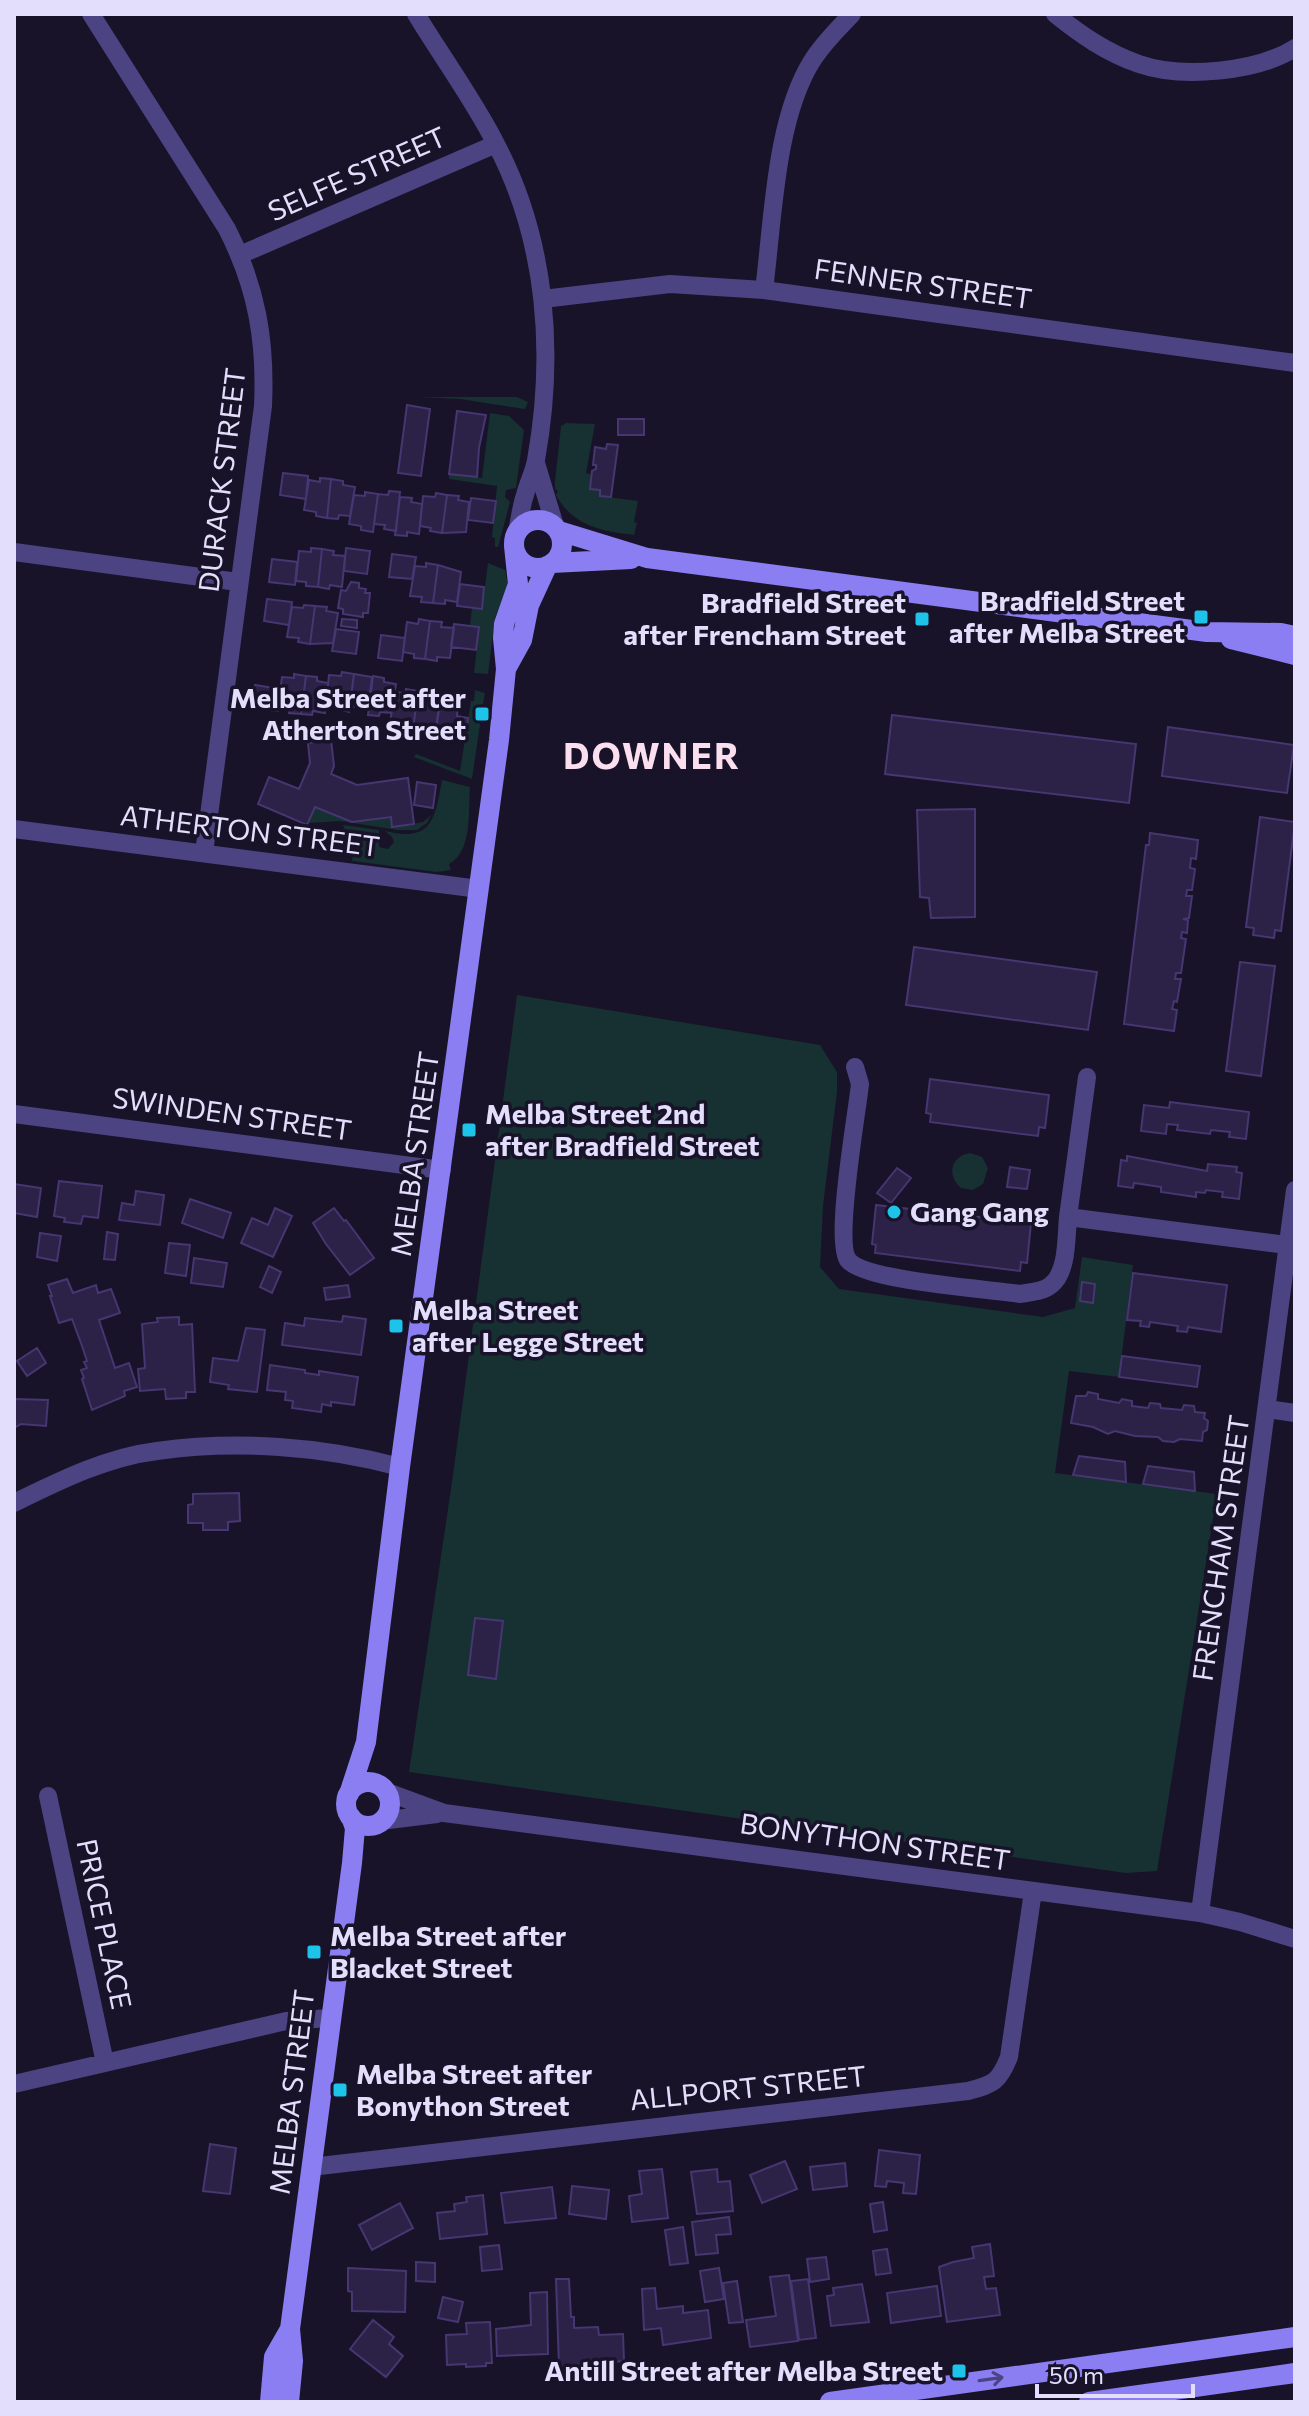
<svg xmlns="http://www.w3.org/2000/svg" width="1309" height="2416" font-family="Commissioner,sans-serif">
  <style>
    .green { fill: #173031 }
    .building { fill: #2c2147; stroke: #463671; stroke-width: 2 }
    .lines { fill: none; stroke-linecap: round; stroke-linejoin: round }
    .street { stroke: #4b4382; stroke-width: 18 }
    .secondary { stroke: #8b7ef2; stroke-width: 20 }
    .oneway { stroke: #4c4383 }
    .poi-dot { fill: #1dc3e8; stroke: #181328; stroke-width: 3 }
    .labels { text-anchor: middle; stroke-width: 7; stroke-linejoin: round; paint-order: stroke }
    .street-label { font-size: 28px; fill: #e3defc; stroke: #181328 }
    .poi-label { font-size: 28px; font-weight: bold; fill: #e3defc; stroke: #181328; text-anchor: start }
    .district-label { font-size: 36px; font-weight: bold; letter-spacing: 2px; fill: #fcdfef; stroke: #181328 }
  </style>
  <rect width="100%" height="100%" fill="#181328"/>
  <!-- green -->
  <path class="green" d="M418,397H517L528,402L525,409L460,399Z
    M490,413L509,416L524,430L516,488L506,490L505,497L510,502L498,547H495V538L492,537L497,486L449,479V474L482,478Z
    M566,423L595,424L586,473L592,475L600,490V496L638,501L634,522L637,523L634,535C601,531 573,526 556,495L558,491L555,489V481L561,426Z
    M488,563L505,570L508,585L495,618L488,674L474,673L479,628L470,626L472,608L482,609Z
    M475,690L485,693L483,704L480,705L479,711H482L472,779L414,757L416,754L460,771L471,701H474Z
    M442,780L470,787C468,811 473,851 449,864L451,870L437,872L352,861L355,842L347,836L343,825L379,830V847L388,849L394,842L392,837L385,831C432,843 435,819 442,780Z
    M315,807L352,822L391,817L393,827L423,822L431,815L427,823L417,830H398L340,821L308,823Z
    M517,995L820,1045L837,1072V1092L823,1206L820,1267L839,1289L1043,1317L1075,1308L1082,1257L1133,1265L1119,1377L1069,1371L1055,1473L1217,1494L1157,1871L1126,1873L409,1772L453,1475Z
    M970,1153L982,1157L988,1168L983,1184L973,1190L961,1188C946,1175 951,1156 970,1153Z"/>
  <!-- building -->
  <path class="building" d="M407,405L430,409L421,476L398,473Z
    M457,411L486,415L479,448L477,477L449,474Z
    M618,419H644V435H618Z
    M607,444L618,445L611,497L600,496V490L590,489L592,471L596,469V465H593L595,447L606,449Z
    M283,473L308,476L306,499L280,495Z
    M320,478L331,479L327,518L316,516V512L304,510L309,480L320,482Z
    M331,479L343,481V485L355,487L350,516L339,515L338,519L327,518Z
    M389,491L400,492L396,531L384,529L385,525L374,524L378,494L388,495Z
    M365,492L378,494L373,532L361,530V526L349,524L354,495L365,496Z
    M436,493L447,495L442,533L430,531L431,528L420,526L423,496L435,497Z
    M447,495L459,496L458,500L469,502L466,532L442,533Z
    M400,497L412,498L411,502L422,504L419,534L407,532V536L395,535Z
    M471,498L496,501L493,523L468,520Z
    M311,548L322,549L318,587L306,586V582L296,581L299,551L311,552Z
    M346,548L370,551L367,574L344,571Z
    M322,549L334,551L333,555L345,556L342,587L330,585L329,589L318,587Z
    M392,554L416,557L412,579L389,577Z
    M272,559L297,562L295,585L269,582Z
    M426,563L438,565L433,603L421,602L422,597L410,596L415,566L426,567Z
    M438,565L461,572L457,602L445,600V604L433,603Z
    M351,582L359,583V588L366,589L365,593H370L368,613H363V617L343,614V609L338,608L341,590L346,591Z
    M460,584L484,587L482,609L457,606Z
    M267,599L292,602L289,625L264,621Z
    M304,605L315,606L310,644L298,642L299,638L287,637L292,607L303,608Z
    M315,606L327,607L326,611L338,613L333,643L310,644Z
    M342,619L357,620V628L341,626Z
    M419,619L430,621L425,659L414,658V654L403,652L407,622L418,624Z
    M430,621L442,622L441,627L454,628L450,658L437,657V661L425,659Z
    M454,624L479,627L476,650L451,647Z
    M336,629L359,632L356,654L332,651Z
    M381,635L405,638L402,661L378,658Z
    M342,672L354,674L349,712L326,705L329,675L341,676Z
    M294,674L306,676L301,714L289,713L290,708L278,707L282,677L294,678Z
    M354,674L372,677L368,709L350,706Z
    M306,676L317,677V681L328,683L325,713L313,711L312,715L301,714Z
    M373,676L384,678V682L396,684L391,713L380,712L379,716L368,715Z
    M255,685L281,689L278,711L252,708Z
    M406,689L418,691L413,729L401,727V723L390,722L395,692L406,693Z
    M418,691L429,692V696L440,698L436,728L425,726V730L413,729Z
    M441,697L450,698L449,703L458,704L457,716L468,718L465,739L435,736Z
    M892,715L1136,744L1129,803L885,774Z
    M1168,727L1294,745L1287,793L1162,776Z
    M331,740L334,766L331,774L357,785L408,778L414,824L392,827L391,817L352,822L315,807L307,825L258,804L269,777L299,789L310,763L308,743Z
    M417,782L436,785L433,808L414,805Z
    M975,809V917L931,918L929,898L920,897L917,810Z
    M1260,817L1295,822L1281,931L1275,930L1274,938L1253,935L1254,928L1246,927Z
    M1150,833L1198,840L1196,859L1191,858L1190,868L1195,869L1192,890H1187L1186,896H1192L1189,918L1183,919L1188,920L1187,933L1182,932L1181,938L1186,939L1181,973H1176L1175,979H1181L1177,1002L1174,1001L1172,1009L1177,1010L1174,1031L1124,1024L1146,845H1149Z
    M914,947L1097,972L1088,1030L906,1005Z
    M1240,962L1275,966L1261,1076L1226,1071Z
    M930,1079L1049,1095L1045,1128L1039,1127L1038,1136L930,1122L931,1114L926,1113Z
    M1170,1102L1249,1112L1246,1139L1229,1137L1230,1132L1211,1130L1210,1134L1177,1130L1178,1125L1167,1124L1166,1134L1141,1131L1144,1105L1169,1108Z
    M1127,1156L1207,1171L1208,1164L1237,1167L1236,1172L1242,1173L1239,1199L1222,1197L1223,1192L1206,1190L1205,1193L1196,1192V1197L1161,1192V1187L1134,1183L1133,1188L1118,1186L1121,1160L1127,1161Z
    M1010,1167L1030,1170L1027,1189L1007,1187Z
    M897,1168L911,1178L891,1203L877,1193Z
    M59,1181L102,1186L98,1218L83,1216L81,1224L64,1222L65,1218L54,1216Z
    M14,1184L41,1188L37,1217L14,1213Z
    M136,1191L164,1195L160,1225L119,1220L122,1203L134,1205Z
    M190,1199L231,1213L223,1238L182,1223Z
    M876,1205L1031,1223L1027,1263L1021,1262L1020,1271L875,1253L876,1245L872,1244Z
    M275,1208L292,1216L273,1257L241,1243L252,1218L268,1225Z
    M334,1208L344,1221L346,1220L374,1258L350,1275L326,1244L313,1223Z
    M107,1232L118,1234L115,1260L104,1259Z
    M40,1233L61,1236L57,1261L37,1257Z
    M169,1243L190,1245L186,1276L165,1273Z
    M194,1258L227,1263L223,1287L191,1283Z
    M269,1266L281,1272L272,1293L260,1287Z
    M1133,1273L1227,1285L1221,1332L1188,1327L1187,1332L1177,1331L1178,1326L1150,1322L1149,1327L1140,1326L1141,1321L1127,1320Z
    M67,1279L73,1293L96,1285L98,1293L111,1289L120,1313L99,1320L115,1368L129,1363L137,1387L124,1391L125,1396L92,1410L82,1379L84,1378L81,1370L87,1368L84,1362L87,1361L82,1346L72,1319L59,1323L50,1296H52L48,1285Z
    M1082,1282L1095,1284L1093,1303L1080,1301Z
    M348,1285L350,1297L326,1300L324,1288Z
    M343,1316L366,1319L361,1355L282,1345L285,1323L304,1326L305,1318L342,1322Z
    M179,1317V1325L192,1324L195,1392H186V1398L166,1399L165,1389L140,1391L138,1369L145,1368L142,1324L158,1322L157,1318Z
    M246,1328L265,1330L257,1392L228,1389L229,1385L210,1382L213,1358L238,1361Z
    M37,1348L46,1363L27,1376L17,1361Z
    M1122,1356L1200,1366L1197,1387L1119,1377Z
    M270,1365L305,1370V1373L319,1375V1371L358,1377L354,1405L331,1402V1406L322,1404L321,1412L292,1408L293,1401L285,1400L286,1392L267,1390Z
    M1088,1392L1098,1394V1399L1119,1403L1122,1399L1132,1401V1406L1148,1408L1150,1403L1160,1404L1161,1408L1182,1410L1184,1405L1194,1406L1195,1412L1205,1413L1204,1418L1208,1421L1207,1430L1203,1432L1202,1441L1180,1439L1174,1442L1163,1441L1158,1437L1135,1436L1115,1431L1108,1434L1093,1427L1071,1423L1076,1396H1086Z
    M14,1399L48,1400L46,1426L21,1424L14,1428Z
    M1079,1456L1125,1462L1126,1482L1073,1475Z
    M1148,1466L1194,1472L1195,1491L1143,1484Z
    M239,1493L240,1521L228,1522V1530H203V1523H188V1505L193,1504V1494Z
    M475,1618L503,1621L496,1679L468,1675Z
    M210,2144L236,2148L230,2194L203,2191Z
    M879,2150L920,2155L916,2194L903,2193L904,2183L887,2181L886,2187L875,2186Z
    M785,2161L797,2189L762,2203L750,2175Z
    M845,2163L847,2186L813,2190L810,2167Z
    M662,2169L668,2218L632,2222L629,2196L642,2194L639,2171Z
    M717,2169L718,2182L730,2181L733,2211L697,2214L691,2172Z
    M572,2186L609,2190L606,2219L569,2214Z
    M552,2187L556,2218L505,2223L501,2193Z
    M483,2195L487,2234L440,2239L437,2213L455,2211L454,2204L467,2202L466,2197Z
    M883,2202L887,2230L874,2232L870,2204Z
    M400,2203L413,2228L372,2250L359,2225Z
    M729,2217L731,2234L716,2235L718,2253L696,2255L692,2222Z
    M683,2227L688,2263L670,2265L665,2230Z
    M990,2244L994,2276L984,2277L986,2289L996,2288L1000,2315L947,2322L939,2267L953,2262L974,2258L972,2247Z
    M499,2245L502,2269L482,2271L480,2247Z
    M887,2249L891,2273L876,2275L873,2251Z
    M826,2257L829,2279L810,2282L807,2259Z
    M416,2262L435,2263V2282L416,2281Z
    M348,2268L406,2271L405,2312L352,2311V2292L348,2291Z
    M719,2268L724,2299L705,2302L700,2271Z
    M789,2275L798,2341L750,2347L746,2320L776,2316L770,2277Z
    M556,2279H569L571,2317H574V2328L598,2327L599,2335L623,2334L624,2361L559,2366Z
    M808,2279L816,2338L799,2340L791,2281Z
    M737,2281L743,2322L729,2323L723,2283Z
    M862,2284L869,2322L831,2326L827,2296L834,2295L833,2288Z
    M937,2286L941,2316L891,2323L887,2293Z
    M655,2288L657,2309L683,2306V2313L708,2310L711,2338L663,2345L661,2328L644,2330L642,2289Z
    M547,2292L548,2354L497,2356L496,2329L531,2325L530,2293Z
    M443,2297L463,2302L458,2322L438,2318Z
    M373,2320L394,2337L389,2344L403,2356L386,2377L350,2349Z
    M490,2322L492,2363H486V2366L466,2367V2364L447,2365L446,2335L467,2334L466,2323Z"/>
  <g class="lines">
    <!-- street -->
    <path class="street" d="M91,14L227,229C257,288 266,341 263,406L204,853
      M416,14C442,57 473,99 496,144C547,241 555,354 536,460C534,472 528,483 525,495C521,506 520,519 517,531
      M1055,14C1081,35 1107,53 1139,64C1182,79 1257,72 1295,48
      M240,255L496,144
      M764,290C773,221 775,120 812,61C823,43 838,29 852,14
      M543,299L670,284L764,290L1295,363
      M536,463L555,526
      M14,552L238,582
      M14,829L479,889
      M855,1067L860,1084C857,1114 834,1240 848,1260C864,1281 988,1289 1020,1294C1030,1292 1043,1292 1051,1285C1068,1272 1066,1237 1068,1217L1287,1245
      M14,1114L442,1170
      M1068,1217L1087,1077
      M1268,1409L1295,1413
      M14,1503C59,1481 107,1457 157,1451C237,1440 322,1446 400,1467
      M387,1792L444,1813L1200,1913L1240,1922L1295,1939
      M48,1796L105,2063
      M381,1821L437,1814
      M1200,1913L1295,1190
      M14,2084L286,2021L330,2018
      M311,2167L968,2091C994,2084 999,2082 1009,2057L1033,1891"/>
    <!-- secondary -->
    <path class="secondary" d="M514 544a24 24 0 1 1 48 0a24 24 0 1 1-48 0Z
      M559,531L647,558L1207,632L1281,633L1295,636
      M552,563L631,559
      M1231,639L1295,655
      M506,669L522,640L529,605L547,566
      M346 1804a22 22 0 1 1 44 0a22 22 0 1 1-44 0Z
      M349,1794L366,1742L400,1467L499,740L506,669L503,638L504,624L518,584L514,546
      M270,2402L274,2357L290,2329
      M289,2402L293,2361L290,2329L352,1863L355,1828L351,1817
      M830,2402L1295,2337
      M1089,2402L1295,2373"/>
  </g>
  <!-- one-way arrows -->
  <defs><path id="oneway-shaft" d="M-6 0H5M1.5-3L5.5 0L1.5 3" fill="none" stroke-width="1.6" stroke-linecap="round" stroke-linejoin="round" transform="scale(2)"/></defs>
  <use class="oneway" href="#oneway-shaft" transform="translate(991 2379) rotate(-8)"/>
  <!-- markers -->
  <g class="poi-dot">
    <rect x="1193" y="609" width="16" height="16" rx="4"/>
    <rect x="914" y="611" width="16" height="16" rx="4"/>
    <rect x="474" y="706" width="16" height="16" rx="4"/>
    <rect x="461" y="1122" width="16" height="16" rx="4"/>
    <circle cx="894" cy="1212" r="8"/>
    <rect x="388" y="1318" width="16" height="16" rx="4"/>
    <rect x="306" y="1944" width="16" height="16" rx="4"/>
    <rect x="332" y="2082" width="16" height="16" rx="4"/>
    <rect x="951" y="2363" width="16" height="16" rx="4"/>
  </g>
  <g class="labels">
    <!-- street labels -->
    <g class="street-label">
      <text transform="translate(357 174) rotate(-24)" y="10">SELFE STREET</text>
      <text transform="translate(923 284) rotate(8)" y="10">FENNER STREET</text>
      <text transform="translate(222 480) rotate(-83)" y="10">DURACK STREET</text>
      <text transform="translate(250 831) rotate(7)" y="10">ATHERTON STREET</text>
      <text transform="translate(232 1114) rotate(8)" y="10">SWINDEN STREET</text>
      <text transform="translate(415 1154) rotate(-82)" y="10">MELBA STREET</text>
      <text transform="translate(1221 1548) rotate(-82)" y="10">FRENCHAM STREET</text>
      <text transform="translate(875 1842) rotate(8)" y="10">BONYTHON STREET</text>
      <text transform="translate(104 1924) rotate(78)" y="10">PRICE PLACE</text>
      <text transform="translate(748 2088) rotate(-6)" y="10">ALLPORT STREET</text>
      <text transform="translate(292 2092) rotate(-83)" y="10">MELBA STREET</text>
    </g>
    <!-- poi labels -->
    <g class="poi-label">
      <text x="1185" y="611" text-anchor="end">Bradfield Street<tspan x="1185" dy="32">after Melba Street</tspan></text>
      <text x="906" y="613" text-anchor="end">Bradfield Street<tspan x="906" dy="32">after Frencham Street</tspan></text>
      <text x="466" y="708" text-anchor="end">Melba Street after<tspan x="466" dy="32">Atherton Street</tspan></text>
      <text x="485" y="1124">Melba Street 2nd<tspan x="485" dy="32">after Bradfield Street</tspan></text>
      <text x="910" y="1222">Gang Gang</text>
      <text x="412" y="1320">Melba Street<tspan x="412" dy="32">after Legge Street</tspan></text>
      <text x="330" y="1946">Melba Street after<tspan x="330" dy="32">Blacket Street</tspan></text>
      <text x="356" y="2084">Melba Street after<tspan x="356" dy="32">Bonython Street</tspan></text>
      <text x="943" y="2381" text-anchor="end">Antill Street after Melba Street</text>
    </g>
    <!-- district labels -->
    <g class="district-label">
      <text x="652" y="769">DOWNER</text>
    </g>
  </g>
  <!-- border -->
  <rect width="1309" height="2416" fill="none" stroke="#e3defc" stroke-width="32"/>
  <!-- scale -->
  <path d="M1037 2384v12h156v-12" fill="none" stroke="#e3defc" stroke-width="4"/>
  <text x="1049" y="2384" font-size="24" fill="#e3defc" stroke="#181328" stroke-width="6" paint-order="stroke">50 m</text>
</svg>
